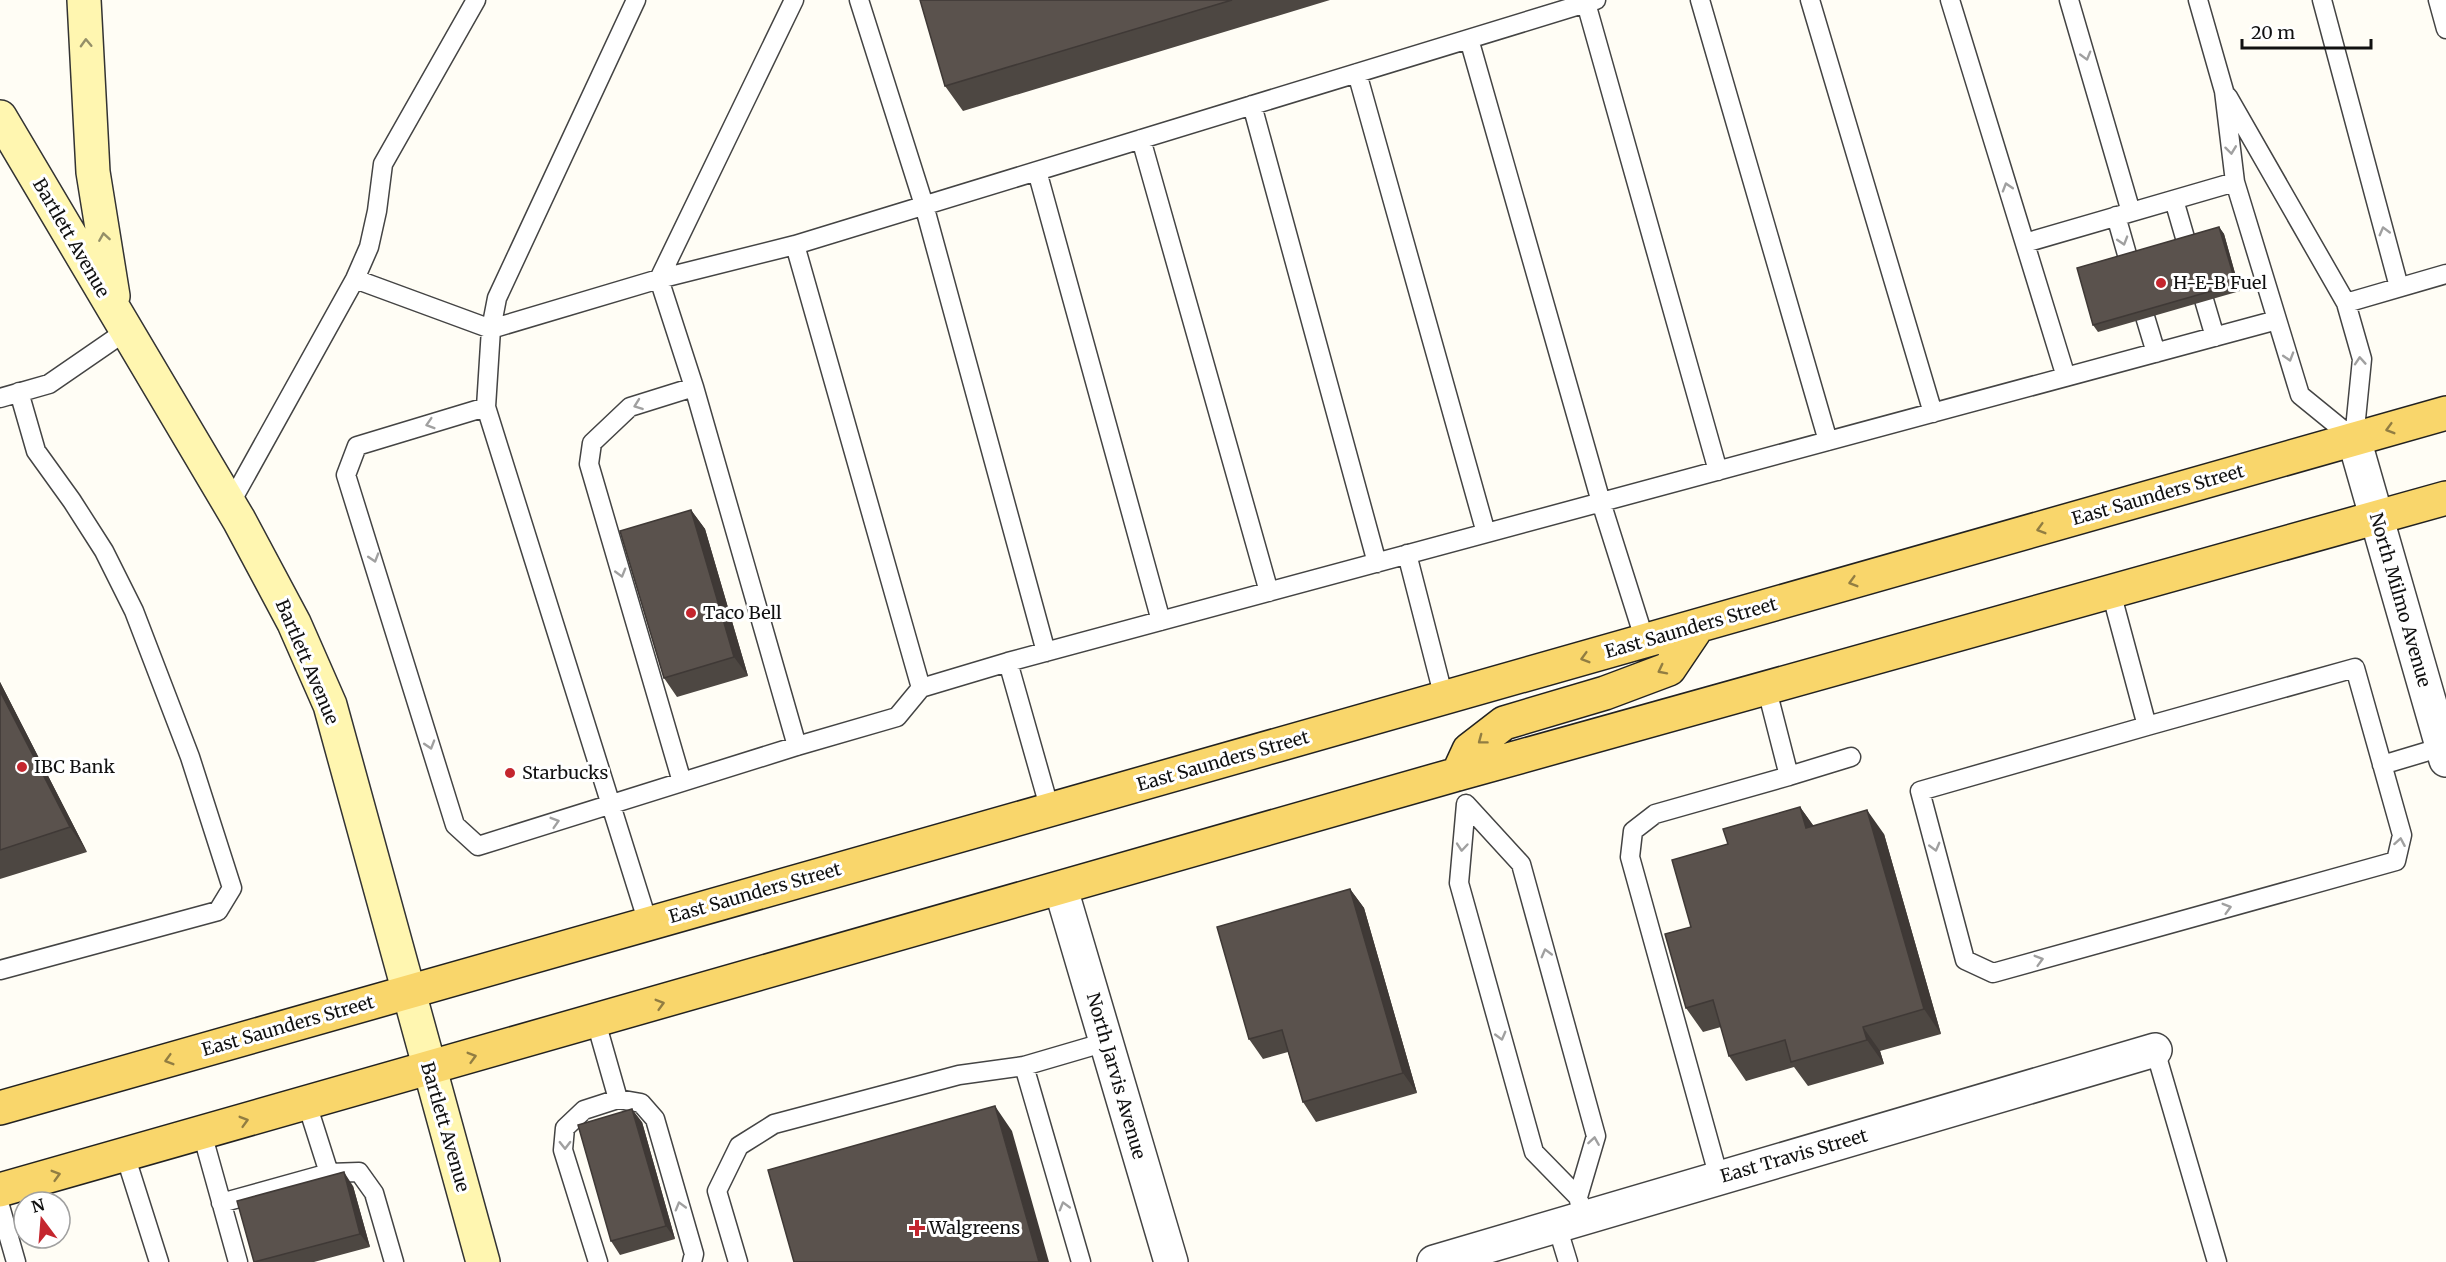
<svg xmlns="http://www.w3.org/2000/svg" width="2446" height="1262" font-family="Merriweather,serif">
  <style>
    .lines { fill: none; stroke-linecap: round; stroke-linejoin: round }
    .service-casing { stroke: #444; stroke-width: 21 }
    .minor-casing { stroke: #444; stroke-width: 36 }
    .secondary-casing { stroke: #333; stroke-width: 36 }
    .primary-casing { stroke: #222; stroke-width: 36 }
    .service { stroke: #fff; stroke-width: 18 }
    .minor { stroke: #fff; stroke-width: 33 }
    .secondary { stroke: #fff6b0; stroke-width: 33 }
    .primary { stroke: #f9d66b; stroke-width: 33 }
    .wall { fill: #4d4742 }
    .shaded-wall { fill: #3f3936 }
    .building { fill: #5a524d; stroke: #3f3936; stroke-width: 1.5 }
    .oneway { stroke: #948f68 }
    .oneway2 { stroke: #a0a0a0 }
    .oneway3 { stroke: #917d42 }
    .poi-dot { fill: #c4262e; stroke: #fff; stroke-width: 2 }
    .labels { text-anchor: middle; stroke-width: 6; stroke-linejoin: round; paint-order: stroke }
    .street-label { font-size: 18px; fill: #111; stroke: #fff }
    .poi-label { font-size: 18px; fill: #111; stroke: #fff; text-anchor: start }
  </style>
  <rect width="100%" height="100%" fill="#fffdf5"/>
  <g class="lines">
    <defs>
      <path id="service" d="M636,0L497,298L491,329L659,279L795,245L921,688L1008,662L1050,810
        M794,0L659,279L694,387L797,746
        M859,0L924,205L1046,652
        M1700,0L1828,441
        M1810,0L1933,413
        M1950,0L2066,377
        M2069,0L2131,212
        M2198,0L2224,91L2235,182L2300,395L2354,439
        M2322,0L2399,287
        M2438,0L2446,29
        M1586,3L1718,471
        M1469,39L1601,502L1645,641
        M1357,73L1486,533
        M2228,97L2346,303L2362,359L2354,439
        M1252,105L1377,563
        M1141,139L1269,592
        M1037,171L1161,621
        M2174,200L2188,248
        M2116,216L2130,265
        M2025,243L2235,182
        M795,245L1596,0
        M355,279L491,329L486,407L648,923
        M2202,293L2215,337
        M2346,303L2446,274
        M2143,310L2156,353
        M0,398L49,384L126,331
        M486,407L357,446L346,475L455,825L478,846L797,746L897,717L921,688
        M230,504L355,279L369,247L377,211L383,164L476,0
        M1407,554L1444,698
        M2111,592L2147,726L1920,791L1965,960L1993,973L2396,861L2402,835L2355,668L2147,726
        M1008,662L2277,320
        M1767,690L1789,776L1851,757
        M2382,765L2442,747
        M682,782L589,464L592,443L630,407L694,387
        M0,970L218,911L232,888L190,757L134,611L104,551L72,501L36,451L19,392
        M596,1022L618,1099
        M2155,1050L2217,1262
        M1024,1066L1081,1262
        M307,1104L329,1173L359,1172L374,1193L394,1262
        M202,1133L238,1262
        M125,1155L159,1262
        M1719,1178L1630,857L1633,831L1655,814L1789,776
        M1578,1197L1596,1136L1521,864L1466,804L1459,883L1534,1152L1578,1197L1584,1218
        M221,1203L329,1173
        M0,1206L16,1262
        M1557,1226L1568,1262
        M598,1262L563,1150L565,1128L584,1110L618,1099L641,1103L655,1119L694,1254L692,1262
        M738,1262L717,1191L739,1146L774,1124L959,1075L1024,1066L1106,1042"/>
      <path id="minor" d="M2354,439L2446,760
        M1061,889L1171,1262
        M1434,1262L2155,1050"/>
      <path id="secondary" d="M84,0L93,172L113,296
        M0,117L239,520L294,623L330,705L483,1262"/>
      <path id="primary" d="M1458,774L1469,750L1504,723L1605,693L1669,669L1698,626
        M0,1108L2446,413
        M0,1190L1458,774L2446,498"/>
    </defs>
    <!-- service casing -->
    <use href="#service" class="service-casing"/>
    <!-- minor casing -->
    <use href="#minor" class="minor-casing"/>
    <!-- secondary casing -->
    <use href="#secondary" class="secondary-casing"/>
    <!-- primary casing -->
    <use href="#primary" class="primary-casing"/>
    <!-- service -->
    <use href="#service" class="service"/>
    <!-- minor -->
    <use href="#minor" class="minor"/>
    <!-- secondary -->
    <use href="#secondary" class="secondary"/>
    <!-- primary -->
    <use href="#primary" class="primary"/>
  </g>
  <!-- wall -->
  <path class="wall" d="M920,0H1330L963,111L945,86Z
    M2219,227L2224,234L2240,291L2098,332L2093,325Z
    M691,510L705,529L748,676L677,697L664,678Z
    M0,682L87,852L0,879Z
    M1800,807L1813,825L1884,834L1941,1034L1880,1051L1884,1064L1808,1086L1794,1067L1746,1081L1729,1056L1721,1027L1703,1032L1686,1008L1691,927Z
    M1350,889L1364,908L1417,1093L1316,1122L1303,1102L1288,1052L1263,1059L1249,1039Z
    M642,1122L675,1239L620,1255L611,1241Z
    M353,1186L370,1247L314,1262H254Z"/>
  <!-- shaded-wall -->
  <path class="shaded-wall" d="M2219,227L2224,234L2240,291L2236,284Z
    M691,510L705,529L748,676L734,657Z
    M0,682L87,852L70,827L0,691Z
    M1800,807L1817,831L1806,828Z
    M1867,810L1884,834L1941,1034L1924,1009Z
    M1350,889L1364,908L1417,1093L1403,1073Z
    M1863,1027L1880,1051L1884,1064L1867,1040Z
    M995,1106L1012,1131L1049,1262H1039Z
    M632,1109L642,1122L675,1239L666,1226Z
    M344,1172L353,1186L370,1247L360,1234Z"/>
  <!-- building -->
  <path class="building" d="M920,0H1232L945,86Z
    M2219,227L2236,284L2093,325L2077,268Z
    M691,510L734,657L664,678L620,531Z
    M0,691L70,827L0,850Z
    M1800,807L1806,828L1867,810L1924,1009L1863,1027L1867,1040L1791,1062L1785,1040L1729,1056L1713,1000L1686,1008L1665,934L1691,927L1672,860L1728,844L1723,829Z
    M1350,889L1403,1073L1303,1102L1282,1030L1249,1039L1217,927Z
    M995,1106L1039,1262H794L768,1170Z
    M632,1109L666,1226L611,1241L578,1125Z
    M344,1172L360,1234L254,1262L237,1201Z"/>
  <!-- one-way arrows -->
  <defs><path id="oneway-chevron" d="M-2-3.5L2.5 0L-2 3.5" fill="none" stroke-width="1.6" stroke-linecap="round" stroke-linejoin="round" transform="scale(1.5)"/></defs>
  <g class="oneway">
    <use href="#oneway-chevron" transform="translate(86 43) rotate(-92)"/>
    <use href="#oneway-chevron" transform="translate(104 237) rotate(-99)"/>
  </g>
  <g class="oneway2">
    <use href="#oneway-chevron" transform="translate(2086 56) rotate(74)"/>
    <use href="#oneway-chevron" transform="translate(2231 150) rotate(83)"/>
    <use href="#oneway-chevron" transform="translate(2007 187) rotate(-107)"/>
    <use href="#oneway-chevron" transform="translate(2384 231) rotate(-105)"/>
    <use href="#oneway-chevron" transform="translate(2123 241) rotate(73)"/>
    <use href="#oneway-chevron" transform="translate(2289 357) rotate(73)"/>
    <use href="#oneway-chevron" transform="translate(2360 361) rotate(-94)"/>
    <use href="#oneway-chevron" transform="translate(638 405) rotate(160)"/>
    <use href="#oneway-chevron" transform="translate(430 424) rotate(163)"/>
    <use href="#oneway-chevron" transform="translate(374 558) rotate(73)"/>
    <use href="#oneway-chevron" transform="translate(621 573) rotate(74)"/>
    <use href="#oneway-chevron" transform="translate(430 745) rotate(73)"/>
    <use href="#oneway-chevron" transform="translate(555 822) rotate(-17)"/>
    <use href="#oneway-chevron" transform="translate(2400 842) rotate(-80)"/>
    <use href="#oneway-chevron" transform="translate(1462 847) rotate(95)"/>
    <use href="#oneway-chevron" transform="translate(1935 847) rotate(75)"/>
    <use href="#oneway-chevron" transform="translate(2227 908) rotate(-16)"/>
    <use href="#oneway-chevron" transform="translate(1546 953) rotate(-105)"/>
    <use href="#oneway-chevron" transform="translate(2039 960) rotate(-16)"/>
    <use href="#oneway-chevron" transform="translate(1501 1036) rotate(75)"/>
    <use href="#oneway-chevron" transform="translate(1594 1141) rotate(-81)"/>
    <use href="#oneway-chevron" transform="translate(565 1145) rotate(89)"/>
    <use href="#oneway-chevron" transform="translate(680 1206) rotate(-106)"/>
    <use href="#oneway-chevron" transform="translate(1064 1206) rotate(-106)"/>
  </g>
  <g class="oneway3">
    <use href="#oneway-chevron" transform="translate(2390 429) rotate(164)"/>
    <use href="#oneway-chevron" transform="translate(2041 529) rotate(164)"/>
    <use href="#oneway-chevron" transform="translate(1853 582) rotate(164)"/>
    <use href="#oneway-chevron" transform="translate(1585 658) rotate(164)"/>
    <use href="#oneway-chevron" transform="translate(1662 670) rotate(153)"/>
    <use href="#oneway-chevron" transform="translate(1482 740) rotate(143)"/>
    <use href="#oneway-chevron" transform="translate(660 1004) rotate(-16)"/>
    <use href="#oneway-chevron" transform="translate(472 1057) rotate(-16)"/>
    <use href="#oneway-chevron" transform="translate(169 1060) rotate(164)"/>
    <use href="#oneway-chevron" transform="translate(244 1121) rotate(-16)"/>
    <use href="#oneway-chevron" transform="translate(56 1175) rotate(-16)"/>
  </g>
  <!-- markers -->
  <g class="poi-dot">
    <circle cx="2161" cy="283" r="6"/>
    <circle cx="691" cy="613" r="6"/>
    <circle cx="22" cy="767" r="6"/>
    <circle cx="510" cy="773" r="6"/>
    <path d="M914 1219h6v6h6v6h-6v6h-6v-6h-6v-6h6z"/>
  </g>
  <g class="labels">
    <!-- street labels -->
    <g class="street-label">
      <text transform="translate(71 238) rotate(60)" y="6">Bartlett Avenue</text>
      <text transform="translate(2158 495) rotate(-16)" y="6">East Saunders Street</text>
      <text transform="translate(2400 600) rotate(74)" y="6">North Milmo Avenue</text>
      <text transform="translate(1691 628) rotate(-16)" y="6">East Saunders Street</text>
      <text transform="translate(307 662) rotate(67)" y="6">Bartlett Avenue</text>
      <text transform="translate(1223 761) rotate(-16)" y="6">East Saunders Street</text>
      <text transform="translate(755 893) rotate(-16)" y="6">East Saunders Street</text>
      <text transform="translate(288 1026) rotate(-16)" y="6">East Saunders Street</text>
      <text transform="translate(1116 1076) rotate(74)" y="6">North Jarvis Avenue</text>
      <text transform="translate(445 1127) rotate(74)" y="6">Bartlett Avenue</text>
      <text transform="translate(1794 1156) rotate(-16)" y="6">East Travis Street</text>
    </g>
    <!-- poi labels -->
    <g class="poi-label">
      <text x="2173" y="289">H-E-B Fuel</text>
      <text x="703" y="619">Taco Bell</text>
      <text x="34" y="773">IBC Bank</text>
      <text x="522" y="779">Starbucks</text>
      <text x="929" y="1234">Walgreens</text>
    </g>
  </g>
  <!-- north arrow -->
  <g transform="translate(42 1220) rotate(344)"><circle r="28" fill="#ffffff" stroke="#a0a0a0" stroke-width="1.5"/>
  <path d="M0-4.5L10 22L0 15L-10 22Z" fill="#c4262e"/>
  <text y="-9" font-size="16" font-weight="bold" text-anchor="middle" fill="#111111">N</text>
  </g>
  <!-- scale -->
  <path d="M2242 39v9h129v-9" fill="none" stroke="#111111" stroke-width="3"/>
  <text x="2251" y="39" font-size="18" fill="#111111" stroke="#ffffff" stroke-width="4.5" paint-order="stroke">20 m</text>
</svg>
